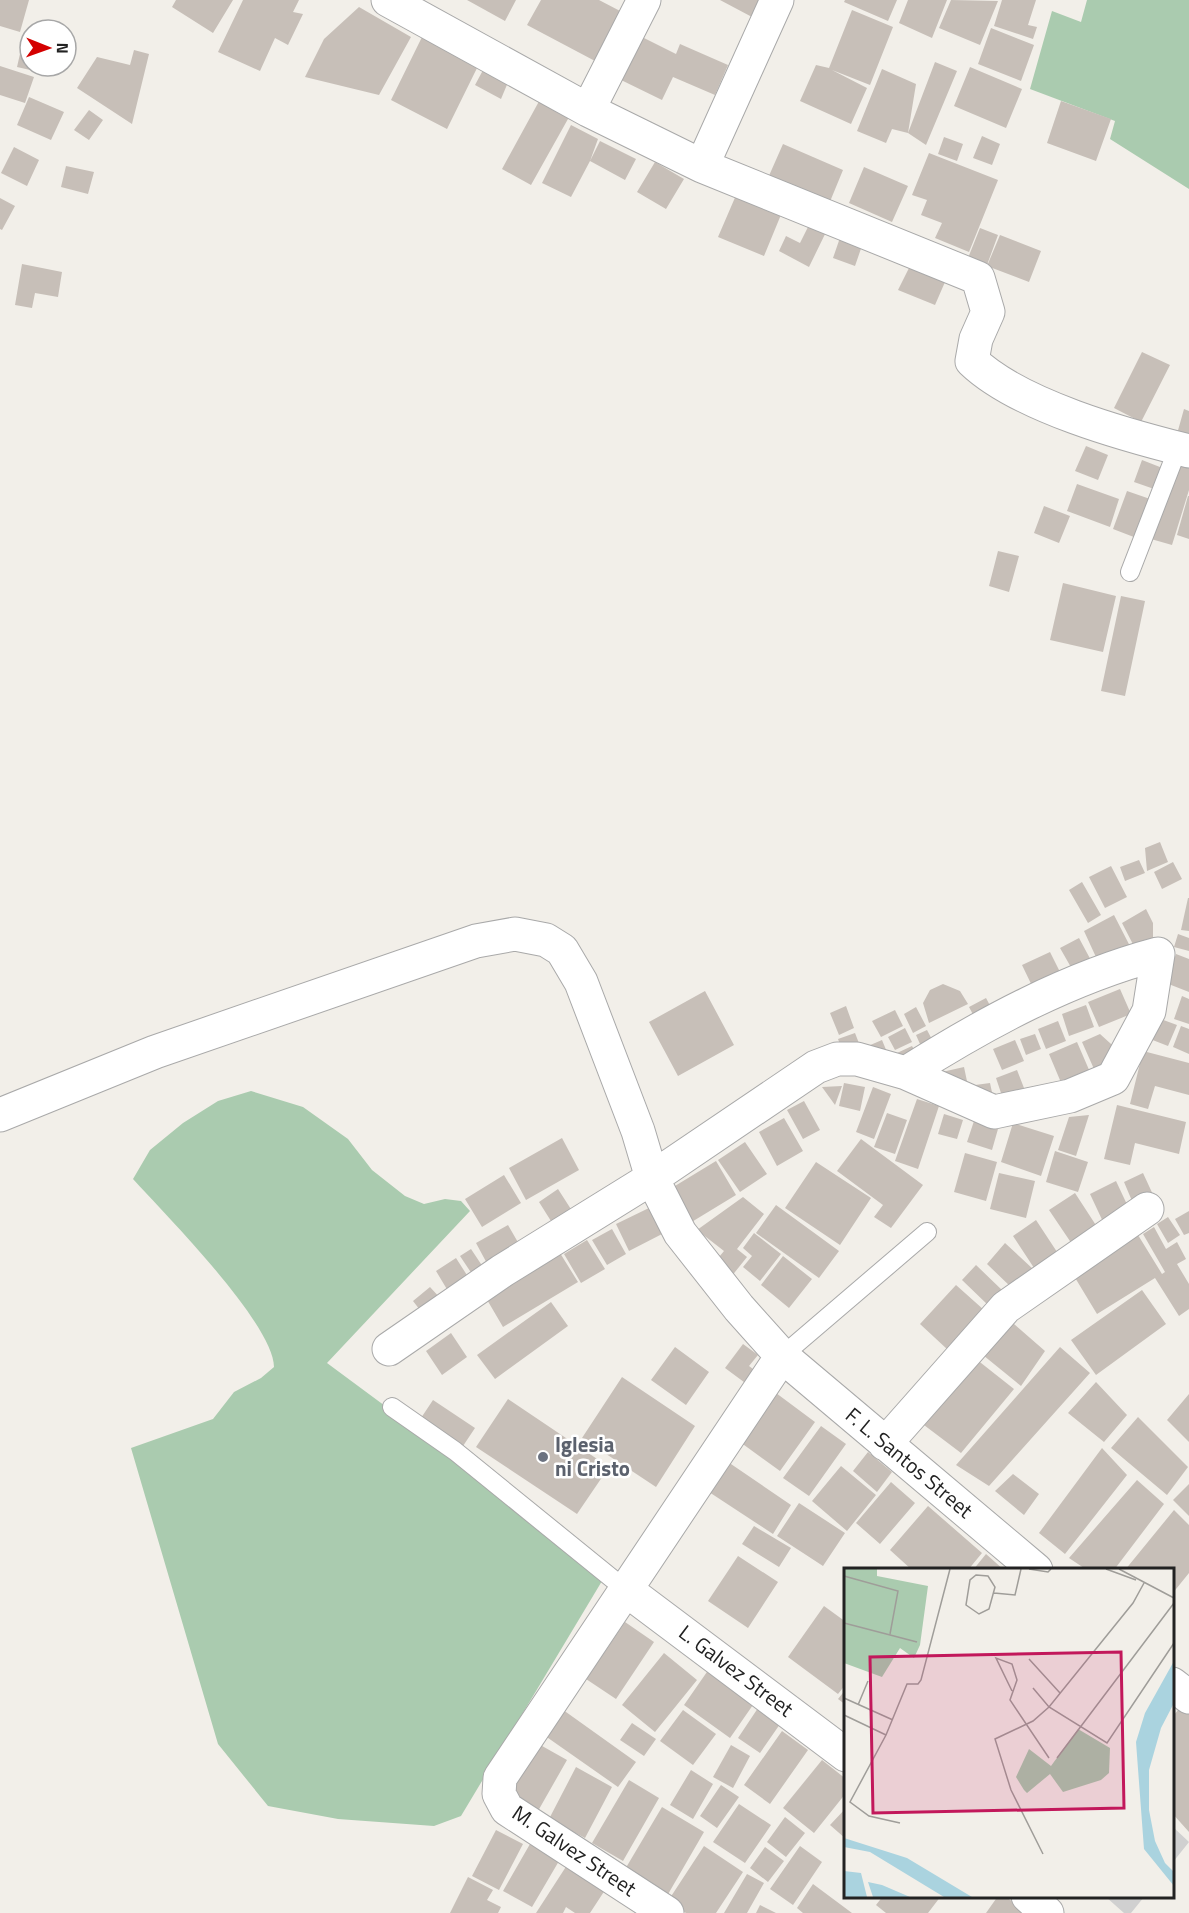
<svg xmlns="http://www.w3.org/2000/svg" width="1189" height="1913" font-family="'Titillium Web',sans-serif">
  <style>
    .religious { fill: #d0d0d0 }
    .cemetery { fill: #aacbaf }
    .building { fill: #c7bfb8 }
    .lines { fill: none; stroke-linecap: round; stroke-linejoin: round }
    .service-casing { stroke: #a9a9a9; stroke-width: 20 }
    .minor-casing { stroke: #a9a9a9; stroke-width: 35 }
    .service { stroke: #fff; stroke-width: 18 }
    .minor { stroke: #fff; stroke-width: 33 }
    .worship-dot { fill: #6b7280; stroke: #fff; stroke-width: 2 }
    .labels { text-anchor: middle; stroke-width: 5; stroke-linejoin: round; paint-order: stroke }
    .worship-label { font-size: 21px; font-weight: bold; fill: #5b616d; stroke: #fff; text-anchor: start }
    .street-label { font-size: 21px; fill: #222; stroke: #fff }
    .inset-road { fill: none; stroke: #9f9d99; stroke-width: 1.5 }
    .view { fill: #c2185b; fill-opacity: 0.15; stroke: #c2185b; stroke-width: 3 }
    .inset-edge { fill: none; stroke: #222; stroke-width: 3 }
  </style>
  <rect width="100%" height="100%" fill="#f2efe9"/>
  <!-- religious -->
  <path class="religious" d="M1173,1827L1189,1842L1173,1862Z
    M1106,1897H1144L1131,1913H1124Z"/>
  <!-- cemetery -->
  <path class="cemetery" d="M1087,0H1189V189L1110,139L1115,121L1030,89L1052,11L1081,22Z
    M251,1091L303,1107L348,1139L372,1170L405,1196L424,1204L445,1199L461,1201L470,1211L327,1363L608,1571L461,1816L434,1826L338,1819L268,1806L218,1744L131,1448L213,1419L234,1392L261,1378L274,1367C274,1324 164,1213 133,1179L150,1150L183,1123L218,1101Z"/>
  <!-- building -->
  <path class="building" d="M0,0H29L20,32L0,26Z
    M176,0H233L213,33L172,7Z
    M243,0H299L293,12L303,14L288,45L275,38L260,71L218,52Z
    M467,0H516L505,21Z
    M541,0H599L622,12L595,61L527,25Z
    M720,0H761L752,17Z
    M845,0H897L888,21L844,2Z
    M908,0H947L932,38L899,23Z
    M951,0L998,1L980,45L939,28Z
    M1002,0H1036L1028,25L1037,27L1033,39L994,26Z
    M359,7L411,37L379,95L305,77L324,39Z
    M852,10L893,27L870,85L832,70L867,88L851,124L800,101L816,65L829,68Z
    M991,28L1034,45L1021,81L978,64Z
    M25,32L30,33V66H50L48,74L17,67Z
    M640,36L676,54L680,44L728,65L715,95L673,77L662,100L619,79Z
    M422,37L478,66L447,129L391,100Z
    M134,50L149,54L132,124L77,88L97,57L130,65Z
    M489,59L511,75L501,99L475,85Z
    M935,62L957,71L926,145L908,133Z
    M0,66L34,77L25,103L0,95Z
    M970,67L1022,89L1006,128L954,106Z
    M882,69L916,84L908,133L892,129L886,143L857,131Z
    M543,94L573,110L531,185L502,169Z
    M29,97L64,112L51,140L17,125Z
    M1061,101L1111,119L1096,161L1047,143Z
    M89,110L103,120L89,140L74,130Z
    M571,125L598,139L590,161L571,197L542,183Z
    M982,136L1000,144L992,165L973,158Z
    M944,137L963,144L957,161L938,154Z
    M600,141L636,159L625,180L590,161Z
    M783,144L843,170L829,204L768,178Z
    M14,147L39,160L27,186L1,173Z
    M929,153L998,180L969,252L935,238L942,223L921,215L927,200L912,195Z
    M655,162L684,179L666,209L637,192Z
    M66,166L94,172L88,194L61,187Z
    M864,167L908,186L892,222L849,203Z
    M740,186L785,205L764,256L718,237Z
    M0,198L15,206L2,230L0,229Z
    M812,219L828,228L809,267L779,251L786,236L800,243Z
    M980,228L998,235L987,265L968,258Z
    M843,229L865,237L855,266L833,258Z
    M1000,235L1041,251L1029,282L987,266Z
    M22,264L62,272L58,297L35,293L32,308L15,305Z
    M910,266L945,282L935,305L898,290Z
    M1142,352L1170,365L1141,422L1114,408Z
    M1184,409L1189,411V438L1177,434Z
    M1086,446L1108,455L1098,480L1075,471Z
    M1142,460L1165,469L1157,490L1134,482Z
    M1175,462L1189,466V490L1172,545L1151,539Z
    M1077,484L1119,499L1110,527L1067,511Z
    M1127,491L1153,500L1139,539L1113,529Z
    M1188,496H1189V539L1177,535Z
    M1044,506L1070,516L1059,543L1034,533Z
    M998,551L1019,556L1009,592L989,586Z
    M1063,583L1116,596L1103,652L1050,640Z
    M1121,596L1145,601L1125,696L1101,691Z
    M1160,842L1168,862L1147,871L1145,848Z
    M1139,860L1145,873L1125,881L1120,867Z
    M1173,862L1182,879L1162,889L1154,872Z
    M1111,866L1127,897L1105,908L1089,877Z
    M1082,882L1101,915L1088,923L1069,890Z
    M1188,898H1189V931L1181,930Z
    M1146,909L1153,923V945L1138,954L1122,923Z
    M1114,915L1133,952L1101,968L1084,931Z
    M1178,934L1189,938V951L1174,947Z
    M1079,938L1094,966L1076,976L1060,948Z
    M1050,952L1063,978L1035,992L1022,965Z
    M1176,954L1189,959V992L1166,983Z
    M943,984L960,991L968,1004L929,1023L923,1003L930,990Z
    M1120,989L1131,1014L1099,1027L1088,1002Z
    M705,991L734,1045L678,1076L649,1022Z
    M1182,996L1189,999V1024L1174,1019Z
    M986,998L994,1013L977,1022L969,1007Z
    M1086,1005L1094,1027L1069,1036L1062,1014Z
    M846,1006L854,1028L839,1035L830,1013Z
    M916,1007L926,1026L913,1033L904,1014Z
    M895,1010L903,1026L881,1037L872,1021Z
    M1158,1018L1177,1025L1168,1046L1150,1039Z
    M1058,1021L1066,1041L1046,1049L1038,1029Z
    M1181,1026L1189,1029V1054L1173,1047Z
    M905,1028L912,1042L895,1050L888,1037Z
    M927,1030L936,1047L924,1053L916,1035Z
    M855,1033L862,1051L845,1058L838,1039Z
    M1035,1034L1041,1049L1026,1055L1020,1039Z
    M1100,1034L1121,1053L1098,1078L1082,1042Z
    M882,1040L889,1057L868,1046Z
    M1015,1040L1024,1061L1002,1070L993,1049Z
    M1077,1042L1093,1079L1065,1092L1049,1054Z
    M912,1046L917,1055L902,1063L897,1053Z
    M1143,1051L1189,1063V1095L1155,1086L1148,1109L1130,1104Z
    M964,1067L968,1086L942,1072Z
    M1017,1070L1024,1088L1002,1096L996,1078Z
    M844,1083L865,1087L860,1111L839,1106Z
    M990,1083L993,1097L968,1086Z
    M842,1086L835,1105L822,1087Z
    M873,1087L891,1094L874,1139L856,1132Z
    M917,1099L939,1106L918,1169L895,1161Z
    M804,1101L820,1130L803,1139L787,1110Z
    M1117,1105L1186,1122L1179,1154L1135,1143L1130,1165L1104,1159Z
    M887,1113L907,1120L895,1154L874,1147Z
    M944,1114L963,1120L957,1139L938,1134Z
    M1089,1115L1076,1156L1058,1150L1069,1117Z
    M784,1118L803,1151L777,1166L759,1132Z
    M974,1121L998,1129L992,1150L967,1142Z
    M1013,1123L1054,1136L1041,1176L1001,1162Z
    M562,1138L579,1170L526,1200L509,1168Z
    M861,1139L923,1185L891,1228L874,1217L883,1205L837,1171Z
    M745,1142L767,1174L740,1192L718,1160Z
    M1055,1151L1088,1162L1078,1192L1046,1182Z
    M965,1153L997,1162L986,1201L954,1192Z
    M716,1161L736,1195L690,1223L670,1189Z
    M816,1162L871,1198L840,1245L785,1208Z
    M999,1173L1035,1181L1026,1218L990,1209Z
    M1143,1173L1155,1199L1135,1208L1124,1182Z
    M504,1175L521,1203L482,1227L465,1199Z
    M1116,1181L1131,1213L1105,1226L1090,1194Z
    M558,1189L576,1217L556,1229L539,1202Z
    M1075,1193L1101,1233L1076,1250L1049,1210Z
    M743,1197L764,1214L737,1249L747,1257L727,1282L710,1268L724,1251L697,1230Z
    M776,1205L839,1251L819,1278L756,1233Z
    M651,1207L664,1233L629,1251L616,1224Z
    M1189,1211V1233L1184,1235L1175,1219Z
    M1168,1217L1180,1235L1168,1243L1157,1224Z
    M1036,1220L1061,1258L1038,1274L1013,1236Z
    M508,1225L523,1251L490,1269L476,1243Z
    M1154,1227L1166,1249L1177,1242L1186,1259L1177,1264L1189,1284V1309L1179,1316L1155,1278L1097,1314L1074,1276L1138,1235L1162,1274L1165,1272L1143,1234Z
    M612,1229L626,1254L607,1265L592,1240Z
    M754,1233L781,1254L760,1281L743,1267L752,1256L743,1248Z
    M587,1240L605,1269L581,1283L564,1254Z
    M1005,1243L1033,1269L1013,1289L987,1264Z
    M471,1249L487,1273L476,1280L460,1256Z
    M560,1253L578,1282L503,1327L486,1298Z
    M783,1256L812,1279L789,1308L761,1285Z
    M456,1258L472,1283L451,1296L436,1271Z
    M976,1265L1003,1291L989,1306L962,1280Z
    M956,1285L984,1310L948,1350L920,1324Z
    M430,1287L441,1299L423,1314L413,1301Z
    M1142,1290L1166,1324L1096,1375L1071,1340Z
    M551,1302L568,1326L495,1379L477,1355Z
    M1006,1317L1045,1351L1021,1386L978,1351Z
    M451,1333L467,1357L442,1375L426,1351Z
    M743,1344L758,1355L749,1366L761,1375L752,1388L725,1368Z
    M675,1347L709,1372L686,1405L651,1380Z
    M1060,1347L1090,1373L989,1486L956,1465Z
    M976,1359L1014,1389L961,1453L920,1422Z
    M622,1377L695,1426L656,1487L582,1438Z
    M1096,1382L1127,1415L1104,1442L1068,1413Z
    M776,1393L815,1422L780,1471L740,1442Z
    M1189,1394V1442L1167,1420Z
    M508,1399L609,1467L577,1514L476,1447Z
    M433,1400L475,1428L461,1449L419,1421Z
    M1138,1417L1188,1467L1167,1495L1111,1448Z
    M821,1426L846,1444L809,1496L783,1478Z
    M1102,1448L1127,1475L1065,1554L1039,1533Z
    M868,1452L892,1472L877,1492L853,1471Z
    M728,1462L791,1505L773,1534L709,1492Z
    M841,1466L876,1495L847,1531L812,1501Z
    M1013,1474L1039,1494L1024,1515L995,1491Z
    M1137,1480L1164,1504L1114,1570H1087L1069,1558Z
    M891,1482L915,1503L880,1544L856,1523Z
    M1189,1484V1516L1173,1500Z
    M799,1503L845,1533L823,1566L777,1536Z
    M928,1506L982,1553L968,1570H912L890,1550Z
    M1174,1510L1189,1525V1573L1172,1594V1570H1125Z
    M754,1526L791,1548L779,1567L742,1544Z
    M986,1554L1004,1570H973Z
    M738,1556L778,1582L748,1628L708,1601Z
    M824,1606L846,1622V1684L838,1694L788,1657Z
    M625,1622L654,1642L616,1699L586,1679Z
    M664,1653L697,1680L655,1732L622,1705Z
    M709,1669L755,1702L730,1738L684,1705Z
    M846,1689V1705L838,1699Z
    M764,1699L787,1714L760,1753L738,1738Z
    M559,1707L636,1762L618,1787L541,1733Z
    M1181,1707L1189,1713V1832L1172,1813V1717Z
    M683,1710L716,1734L693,1765L660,1741Z
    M632,1723L656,1739L644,1756L620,1740Z
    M782,1731L808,1750L770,1804L744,1785Z
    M535,1742L567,1760L538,1811L507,1794Z
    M731,1745L750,1756L733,1788L713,1777Z
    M822,1760L846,1779V1793L814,1833L783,1808Z
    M576,1767L612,1787L585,1838L549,1819Z
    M691,1770L713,1784L693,1819L670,1805Z
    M629,1780L659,1798L623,1861L592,1843Z
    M721,1785L739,1797L717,1828L700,1816Z
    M739,1804L771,1825L745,1863L713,1842Z
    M662,1807L704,1832L667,1896L624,1871Z
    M846,1808V1839L830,1825Z
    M785,1817L805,1833L786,1857L767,1842Z
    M496,1830L523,1844L499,1890L472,1876Z
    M530,1844L559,1861L532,1907L503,1891Z
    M704,1846L743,1872L716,1913H686L668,1901Z
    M800,1846L822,1862L793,1905L770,1889Z
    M765,1847L784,1861L768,1882L750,1868Z
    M569,1862L607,1887L590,1913H575L566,1907L563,1913H536Z
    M747,1874L764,1883L747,1913H724Z
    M468,1877L493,1890L487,1900L501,1907L498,1913H450Z
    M813,1884L852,1913H803L797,1908Z
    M883,1896H941L928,1913H886L876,1905Z
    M998,1896H1005L1027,1913H986Z
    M760,1905L776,1913H756Z"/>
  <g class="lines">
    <defs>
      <path id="service" d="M1130,572L1178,448
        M782,1356L927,1232
        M392,1407L455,1451L625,1589"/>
      <path id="minor" d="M388,0L588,110L702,166L978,278L988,312L976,339L972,361C1019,406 1125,435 1189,451
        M588,110L644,0
        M702,166L777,0
        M0,1115L155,1052L476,941L515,934L546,940L562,950L581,982L638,1131L652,1178L680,1233L739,1308L782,1356L1036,1570
        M389,1349L502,1271L652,1178L816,1067L837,1059H857L906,1073L994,1112L1070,1096L1113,1078L1149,1011L1158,954C1068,978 985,1023 906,1073
        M885,1444L1006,1307L1147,1209
        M625,1589L846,1755
        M1172,1684L1189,1697
        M1028,1896L1047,1913
        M667,1913L507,1809L499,1794L500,1778L782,1356"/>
    </defs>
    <!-- service casing -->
    <use href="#service" class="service-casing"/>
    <!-- minor casing -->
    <use href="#minor" class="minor-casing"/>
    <!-- service -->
    <use href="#service" class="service"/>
    <!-- minor -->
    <use href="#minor" class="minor"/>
  </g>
  <!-- markers -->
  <circle class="worship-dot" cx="543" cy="1457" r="6"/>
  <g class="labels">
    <!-- worship labels -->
    <g class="worship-label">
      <text x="555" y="1452">Iglesia<tspan x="555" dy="24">ni Cristo</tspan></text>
    </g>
    <!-- street labels -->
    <g class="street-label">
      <text transform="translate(909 1463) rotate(40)" y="7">F. L. Santos Street</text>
      <text transform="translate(736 1671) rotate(37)" y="7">L. Galvez Street</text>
      <text transform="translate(574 1851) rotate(34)" y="7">M. Galvez Street</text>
    </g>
  </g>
  <!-- overview -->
  <g transform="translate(844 1568)">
    <rect width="330" height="330" fill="#f2efe9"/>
    <path d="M0,1H33V8L84,18L76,77L70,90L56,80L38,109L0,95ZM234,161L266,180L265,205L257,212L219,224L206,206L183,225L180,222L172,209L185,181L207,198Z" fill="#aacbaf"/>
    <path d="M330,93V135L317,160L305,202V242L311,273L321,295L330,304V318L300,281L292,174L301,145ZM0,270L63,290L128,329H100L26,284L0,279ZM0,303L17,305L23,329H0ZM24,314L38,317L66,329H29Z" fill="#aad3df"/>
    <path class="inset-road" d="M185,1L204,4L207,1M262,1L292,12M275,1L330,30M132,7L144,8L151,19L145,41L135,46L122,37L126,12ZM0,8L54,23L46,66M150,25L171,27L177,1M0,55L73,74M185,91L216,125M189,120L205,139L263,175L330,75M168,123L152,90L168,96L173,112L166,132L205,190M0,130L49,152M14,137L24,113M0,147L42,167M213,190L330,35M56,255L25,248L6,234L42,167L63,116H74L77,112L106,1M199,286L167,222L151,171L189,153L205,139L289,35L300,15"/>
    <path class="view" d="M277,84L280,240L29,245L26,89Z"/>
    <rect width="330" height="330" class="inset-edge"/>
  </g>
  <!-- north arrow -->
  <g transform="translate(48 48) rotate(91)"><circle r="28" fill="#ffffff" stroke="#a7a7a7" stroke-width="1.5"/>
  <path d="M0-4.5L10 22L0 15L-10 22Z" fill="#d40000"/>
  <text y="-9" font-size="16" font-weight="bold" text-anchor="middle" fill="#222222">N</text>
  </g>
</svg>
